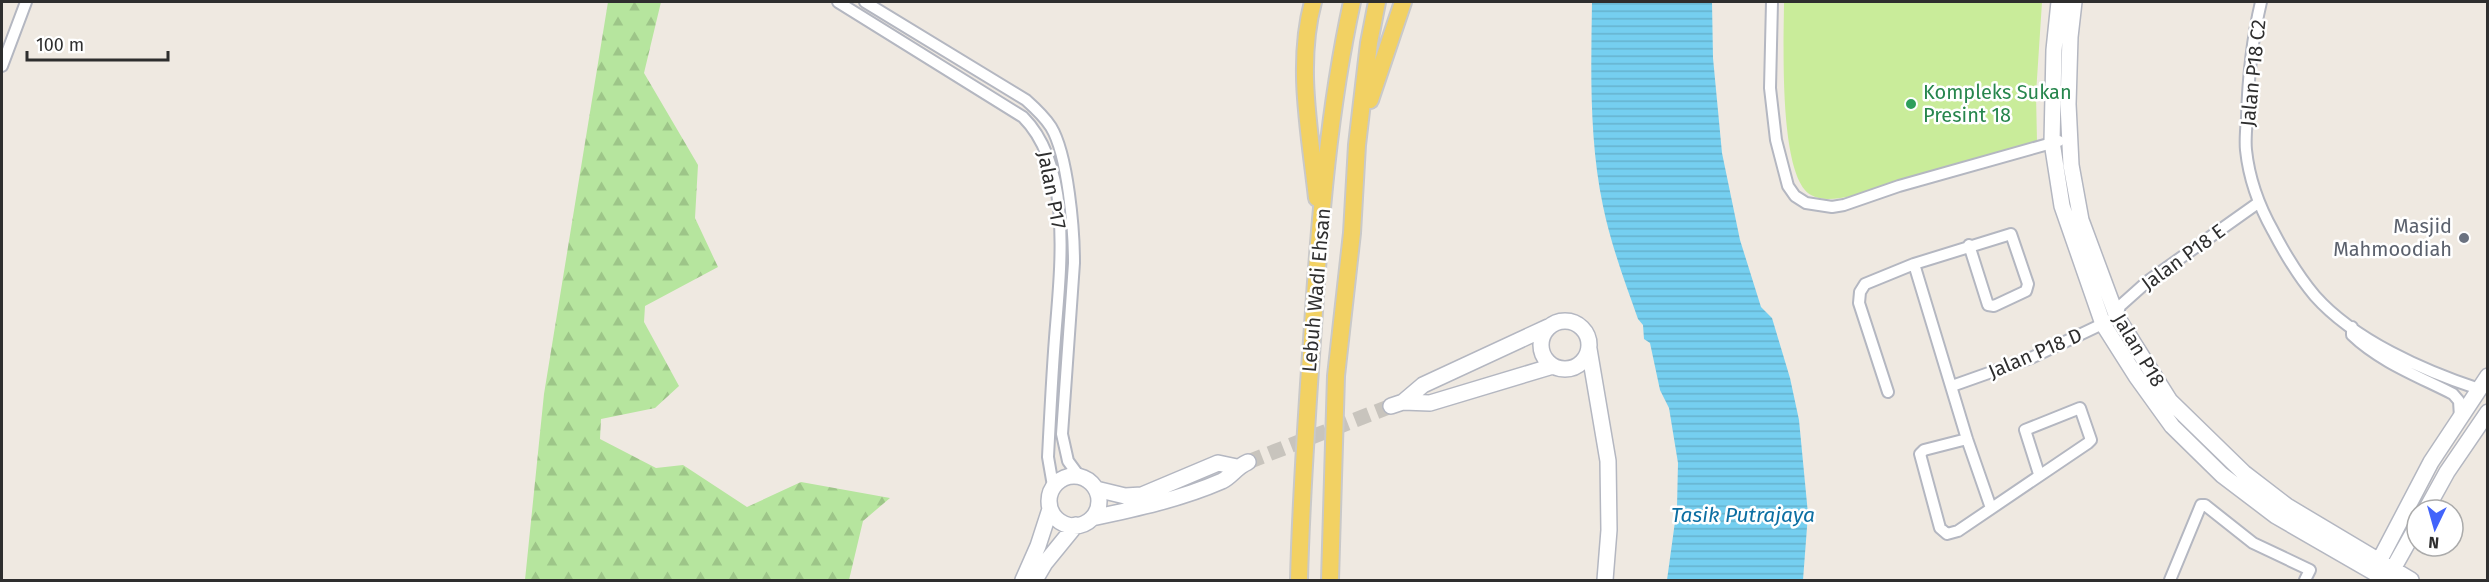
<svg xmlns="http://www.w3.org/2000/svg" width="2489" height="582" font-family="'Fira Sans',sans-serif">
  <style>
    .forest { fill: url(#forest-firs) }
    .pitch { fill: #c9ec9a }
    .water { fill: url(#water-rules) }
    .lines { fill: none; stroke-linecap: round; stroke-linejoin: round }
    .secondary-tunnel { stroke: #c8c4bd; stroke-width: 15; stroke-dasharray: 15 8; stroke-linecap: butt }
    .street-casing { stroke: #b4b7c1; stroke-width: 14 }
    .secondary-casing { stroke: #b4b7c1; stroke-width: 18 }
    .primary-casing { stroke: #c9c9c9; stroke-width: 20 }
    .street { stroke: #fff; stroke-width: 10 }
    .secondary { stroke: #fff; stroke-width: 15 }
    .primary { stroke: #f2d163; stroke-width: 16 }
    .leisure-dot { fill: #2e9e5b; stroke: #fff; stroke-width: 2 }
    .worship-dot { fill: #6b7280; stroke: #fff; stroke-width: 2 }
    .labels { text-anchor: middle; stroke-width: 5; stroke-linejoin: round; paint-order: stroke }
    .street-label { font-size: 20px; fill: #2e2e2e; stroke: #fff }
    .leisure-label { font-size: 20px; fill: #27864d; stroke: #fff; text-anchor: start }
    .worship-label { font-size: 20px; fill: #5b616d; stroke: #fff; text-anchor: end }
    .water-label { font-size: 21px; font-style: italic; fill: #0d6fa3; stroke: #fff }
  </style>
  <defs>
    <pattern id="forest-firs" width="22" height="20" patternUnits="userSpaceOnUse" patternTransform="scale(1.5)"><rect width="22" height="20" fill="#b6e59e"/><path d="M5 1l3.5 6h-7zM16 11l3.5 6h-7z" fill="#9dc588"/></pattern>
    <pattern id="water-rules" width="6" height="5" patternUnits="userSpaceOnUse" patternTransform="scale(1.5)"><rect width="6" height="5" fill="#75cff0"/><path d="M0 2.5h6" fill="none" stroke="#66b2ce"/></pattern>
  </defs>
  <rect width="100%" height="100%" fill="#efe9e1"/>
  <!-- forest -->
  <path class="forest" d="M608,2H661L644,73L698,165L695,218L718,267L645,306L644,322L679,386L655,408L601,419L600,439L656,468L683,465L747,507L801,482L890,498L863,521L849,580H525L544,394Z"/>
  <!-- pitch -->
  <path class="pitch" d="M1784,2H2042L2036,94L2037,142L1852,196C1840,198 1822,202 1811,195C1778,177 1784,38 1784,2Z"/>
  <!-- water -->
  <path class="water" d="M1592,2H1712L1713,58L1722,153L1740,240L1761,307L1772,318L1790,378L1799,420L1808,514L1803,580H1667L1677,507L1678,463L1669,408L1660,390L1650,343L1644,339L1643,325L1638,319C1625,282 1611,245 1603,206C1589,139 1591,70 1592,2Z"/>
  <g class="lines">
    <!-- secondary-tunnel -->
    <path class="secondary-tunnel" d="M1248,462L1391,406"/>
    <defs>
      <path id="street" d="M838,2L1023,117C1074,168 1060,272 1055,338C1052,377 1050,417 1048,457L1053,486
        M865,2L1026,100C1035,108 1044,116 1051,127C1068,155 1074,230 1074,263L1062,434L1068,461L1079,476
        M1772,2L1770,88L1776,140L1788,186L1795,196L1806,203L1832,207L1844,205L1899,186L2059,141
        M2261,2C2252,40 2248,79 2247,118C2246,129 2245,140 2246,150C2249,179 2259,206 2273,231C2285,254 2298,276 2315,296C2354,340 2424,371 2479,389
        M2,66L26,2
        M1914,264L1967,439L1991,508
        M2352,327V335C2380,362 2420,377 2453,394L2459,401L2460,417
        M1952,386L2031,358L2117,317L2120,306L2148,281L2258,203
        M1888,392L1859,303L1860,292L1865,284L1914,264L2011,234L2028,284L2026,291L1994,306L1988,305L1969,245
        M1967,439L1924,450L1920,454L1940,528L1947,534L1958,531L2088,443L2091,440L2080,408L2025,430L2039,474
        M2170,580L2201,505H2205L2253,543L2310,570L2305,580"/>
      <path id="secondary" d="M2059,2L2054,50L2052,142L2062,206L2103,324L2136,376L2172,426L2222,475L2276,516L2387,580
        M2074,2L2070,37L2068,104L2071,165L2081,220L2117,317L2170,401L2244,473L2287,506L2411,580
        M1541 345a24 24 0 1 1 48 0a24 24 0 1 1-48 0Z
        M1589,349L1608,461L1609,530L1605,580
        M1403,402L1430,403L1553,366
        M1391,406L1403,402L1423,385L1548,327
        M1049 501a25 25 0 1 1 50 0a25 25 0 1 1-50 0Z
        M1096,489L1125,496L1142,495L1218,463L1237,467
        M2426,510L2447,472L2488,412
        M1092,518C1135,509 1181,499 1222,481C1232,476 1236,467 1248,462
        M2376,567L2431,462L2488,376
        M2389,576L2417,526
        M1023,580L1038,546L1050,509
        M1035,580L1045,563L1076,525"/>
      <path id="primary" d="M1313,2C1296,65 1310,133 1317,198
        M1370,100L1403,2
        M1299,580C1301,495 1307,411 1313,326C1320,218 1329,108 1352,2
        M1330,580L1336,376L1352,233L1357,145L1369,43L1377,2"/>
    </defs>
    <!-- street casing -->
    <use href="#street" class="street-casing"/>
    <!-- secondary casing -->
    <use href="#secondary" class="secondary-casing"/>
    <!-- primary casing -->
    <use href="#primary" class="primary-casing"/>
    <!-- street -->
    <use href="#street" class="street"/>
    <!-- secondary -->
    <use href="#secondary" class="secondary"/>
    <!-- primary -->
    <use href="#primary" class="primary"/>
  </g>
  <!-- markers -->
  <circle class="leisure-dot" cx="1911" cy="104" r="6"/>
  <circle class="worship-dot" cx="2464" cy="238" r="6"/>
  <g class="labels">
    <!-- street labels -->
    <g class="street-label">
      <text transform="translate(2253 73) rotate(-84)" y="7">Jalan P18 C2</text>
      <text transform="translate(1052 190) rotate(79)" y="7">Jalan P17</text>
      <text transform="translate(2183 257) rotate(-36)" y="7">Jalan P18 E</text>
      <text transform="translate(1316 290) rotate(-85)" y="7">Lebuh Wadi Ehsan</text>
      <text transform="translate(2139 350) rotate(59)" y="7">Jalan P18</text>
      <text transform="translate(2035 353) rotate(-23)" y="7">Jalan P18 D</text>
    </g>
    <!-- leisure labels -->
    <g class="leisure-label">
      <text x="1923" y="99">Kompleks Sukan<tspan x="1923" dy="23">Presint 18</tspan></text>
    </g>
    <!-- worship labels -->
    <g class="worship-label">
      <text x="2452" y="233">Masjid<tspan x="2452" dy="23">Mahmoodiah</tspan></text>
    </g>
    <!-- water labels -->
    <g class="water-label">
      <text x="1743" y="522">Tasik Putrajaya</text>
    </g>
  </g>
  <!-- border -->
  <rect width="2489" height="582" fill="none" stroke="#2e2e2e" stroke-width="6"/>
  <!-- north arrow -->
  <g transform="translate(2435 528) rotate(185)"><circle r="28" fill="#ffffff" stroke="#ababab" stroke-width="1.5"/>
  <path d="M0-4.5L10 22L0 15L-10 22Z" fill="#4264fb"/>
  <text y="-9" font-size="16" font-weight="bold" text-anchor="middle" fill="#2e2e2e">N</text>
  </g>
  <!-- scale -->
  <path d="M27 51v9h141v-9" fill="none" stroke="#2e2e2e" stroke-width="3"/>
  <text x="36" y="51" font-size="18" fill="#2e2e2e" stroke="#ffffff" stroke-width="4.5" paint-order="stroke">100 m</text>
</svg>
